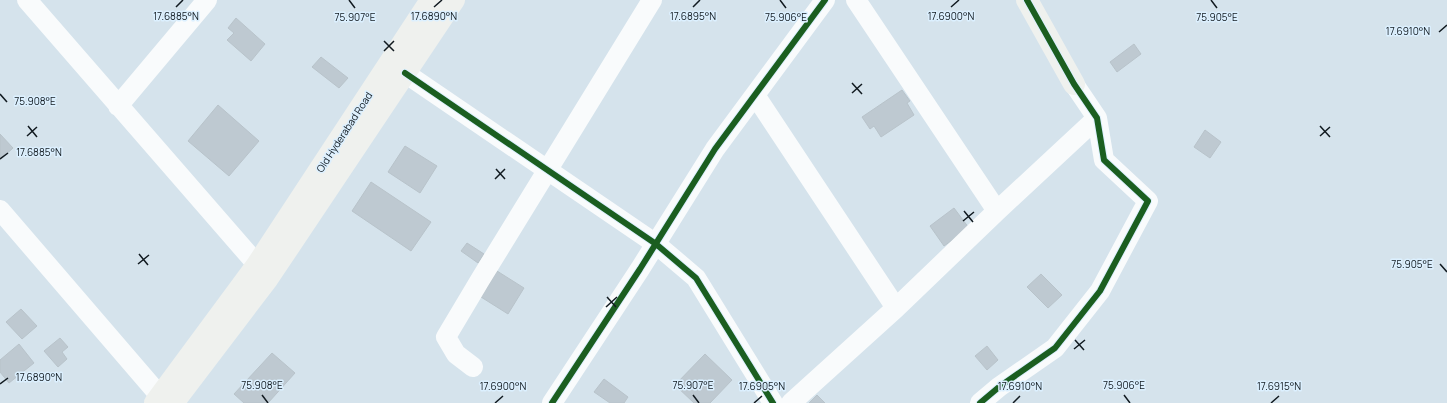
<svg xmlns="http://www.w3.org/2000/svg" width="1447" height="403" font-family="Manrope,sans-serif">
  <style>
    .building { fill: #bec9d1; stroke: #b8c3ca }
    .lines { fill: none; stroke-linecap: round; stroke-linejoin: round }
    .street { stroke: #f9fbfc; stroke-width: 20 }
    .secondary { stroke: #eff1ee; stroke-width: 22 }
    .cycleway-casing { stroke: #dcf0ff; stroke-width: 8 }
    .cycleway { stroke: #1b5e20; stroke-width: 6 }
    .ticks { fill: none; stroke: #111a20; stroke-width: 1.5 }
    .labels { text-anchor: middle; stroke-width: 3; stroke-linejoin: round; paint-order: stroke }
    .street-label { font-size: 10px; fill: #111a20; stroke: #dcf0ff }
    .ticks-label { font-size: 10px; text-anchor: middle; fill: #111a20; stroke: #dcf0ff; stroke-width: 3; stroke-linejoin: round; paint-order: stroke }
  </style>
  <rect width="100%" height="100%" fill="#d5e3ec"/>
  <!-- building -->
  <path class="building" d="M236,18L265,44L251,61L227,40L234,33L228,28Z
    M1134,44L1141,54L1117,72L1110,62Z
    M321,57L348,78L339,88L312,67Z
    M902,90L910,101L907,103L914,115L881,137L874,126L870,129L862,117Z
    M218,105L259,141L229,176L188,141Z
    M1205,130L1221,142L1210,158L1194,147Z
    M0,134L13,148L0,160Z
    M405,146L437,166L420,193L388,172Z
    M371,182L431,222L411,251L352,211Z
    M954,208L969,228L944,246L930,226Z
    M467,243L484,254L478,263L461,251Z
    M497,271L524,288L508,314L481,297Z
    M1041,274L1062,295L1048,308L1027,287Z
    M21,309L37,326L22,339L6,322Z
    M60,338L68,347L62,352L67,359L58,367L44,351Z
    M19,344L34,363L9,383L0,372V360Z
    M987,346L998,360L987,370L975,356Z
    M272,353L295,373L268,403H244L234,394Z
    M705,354L732,380L710,403H694L675,385Z
    M604,379L628,397L624,403H610L594,392Z
    M817,395L825,403H809Z"/>
  <g class="lines">
    <!-- street -->
    <path class="street" d="M27,0L267,276
      M856,0L997,211
      M405,73L656,244L696,278L773,403
      M755,95L896,308
      M118,106L207,0
      M0,210L160,396
      M473,367L456,354L446,337L480,280L652,0
      M552,403L640,269L715,149L825,0
      M791,403L896,308L997,211L1097,118
      M980,403L999,387L1055,348L1100,291L1148,201L1104,160L1097,118L1074,84"/>
    <!-- secondary -->
    <path class="secondary" d="M1027,0L1074,84
      M155,403L257,265L431,0
      M173,403L268,278L454,0"/>
    <defs>
      <path id="cycleway" d="M405,73L656,244L696,278L773,403
        M552,403L640,269L715,149L825,0
        M980,403L999,387L1055,348L1100,291L1148,201L1104,160L1097,118L1074,84L1027,0"/>
    </defs>
    <!-- cycleway casing -->
    <use href="#cycleway" class="cycleway-casing"/>
    <!-- cycleway -->
    <use href="#cycleway" class="cycleway"/>
  </g>
  <!-- ticks -->
  <path class="ticks" d="M349,0L355,8M780,0L786,8M1211,0L1217,8M176,7L183,0M434,7L442,0M693,7L700,0M951,7L959,0M1439,32L1447,25M384,41L394,51M384,51L394,41M852,83L862,94M852,93L862,84M0,94L7,102M28,126L37,137M1320,126L1330,137M27,136L37,127M1320,136L1330,127M0,159L8,153M496,169L505,179M495,179L505,169M964,211L973,222M963,221L974,212M139,254L148,265M138,264L149,255M1440,264L1447,272M607,297L616,307M606,307L617,297M1075,340L1084,350M1074,349L1085,340M0,384L8,378M262,395L268,403M693,395L699,403M1124,395L1130,403M495,403L503,396M754,403L762,396M1013,403L1020,396M1271,403L1279,396"/>
  <g class="labels">
    <!-- street labels -->
    <g class="street-label">
      <text transform="translate(344 132) rotate(-57)" y="4">Old Hyderabad Road</text>
    </g>
  </g>
  <g class="ticks-label">
    <text x="176" y="20">17.6885°N</text>
    <text x="434" y="20">17.6890°N</text>
    <text x="693" y="20">17.6895°N</text>
    <text x="951" y="20">17.6900°N</text>
    <text x="1217" y="21">75.905°E</text>
    <text x="355" y="21">75.907°E</text>
    <text x="786" y="21">75.906°E</text>
    <text x="1408" y="35">17.6910°N</text>
    <text x="35" y="105">75.908°E</text>
    <text x="39" y="156">17.6885°N</text>
    <text x="1412" y="268">75.905°E</text>
    <text x="39" y="381">17.6890°N</text>
    <text x="262" y="389">75.908°E</text>
    <text x="693" y="389">75.907°E</text>
    <text x="1124" y="389">75.906°E</text>
    <text x="503" y="390">17.6900°N</text>
    <text x="762" y="390">17.6905°N</text>
    <text x="1020" y="390">17.6910°N</text>
    <text x="1279" y="390">17.6915°N</text>
  </g>
</svg>
